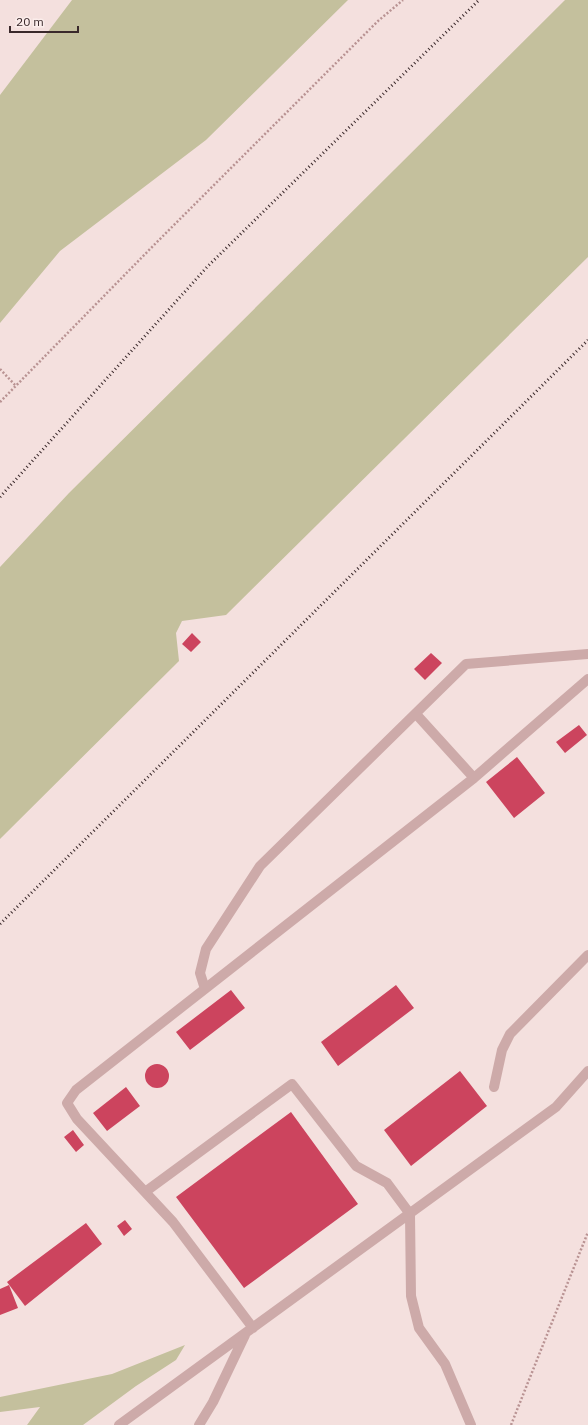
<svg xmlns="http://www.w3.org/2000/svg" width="588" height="1425" font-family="'IBM Plex Sans',sans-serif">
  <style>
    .green { fill: #c4c09d }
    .building { fill: #cc445e }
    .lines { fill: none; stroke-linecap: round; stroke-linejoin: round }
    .path { stroke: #b99393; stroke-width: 2.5; stroke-dasharray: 2 2; stroke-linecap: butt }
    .lane { stroke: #cdaaa9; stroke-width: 10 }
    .rail { stroke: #3a292b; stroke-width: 3; stroke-dasharray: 1 3; stroke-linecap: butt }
  </style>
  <rect width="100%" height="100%" fill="#f4e0de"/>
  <!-- green -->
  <path class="green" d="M72,0H348L206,140L60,251L0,323V95Z
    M565,0H588V257L226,615L182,621L176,633L179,661L0,839V567L69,493Z
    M185,1345L176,1360L136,1386L83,1425H27L40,1407L0,1412V1397L112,1374Z"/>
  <!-- building -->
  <path class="building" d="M192,633L201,642L191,652L182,644Z
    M431,653L442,663L425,680L414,669Z
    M579,725L587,735L565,753L556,742Z
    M517,757L545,793L514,818L486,782Z
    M396,985L414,1008L338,1066L321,1042Z
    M231,990L245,1008L190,1050L176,1032Z
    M145 1076a12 12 0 1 1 24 0a12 12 0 1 1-24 0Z
    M460,1071L487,1106L411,1166L384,1130Z
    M126,1087L140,1106L107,1131L93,1113Z
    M291,1112L358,1204L244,1288L176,1197Z
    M73,1130L84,1145L76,1152L64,1137Z
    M125,1220L132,1229L124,1236L117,1226Z
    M86,1223L102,1244L25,1306L7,1282Z
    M9,1285L18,1308L0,1315V1289Z"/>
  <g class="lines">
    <!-- path -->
    <path class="path" d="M0,369L15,385
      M0,402L154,245L378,21L403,0
      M511,1425L588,1232"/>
    <!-- lane -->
    <path class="lane" d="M416,714L474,778
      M205,989L200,973L206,949L260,866L466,664L588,654
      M494,1087L502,1050L510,1034L588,955
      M145,1192L292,1084L356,1166L387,1183L410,1214L411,1296L419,1328L445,1364L471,1425
      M253,1328L173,1222L77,1119L67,1103L76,1090L474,778L588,679
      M119,1425L556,1107L588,1071
      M199,1425L213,1402L245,1335"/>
    <!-- rail -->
    <path class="rail" d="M0,497L208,266L479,0
      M0,924L588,340"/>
  </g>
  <!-- scale -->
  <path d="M10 26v6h68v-6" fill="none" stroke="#3a292b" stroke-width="2"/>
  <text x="16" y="26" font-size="12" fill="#3a292b" stroke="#fbedeb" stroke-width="3" paint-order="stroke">20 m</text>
</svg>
